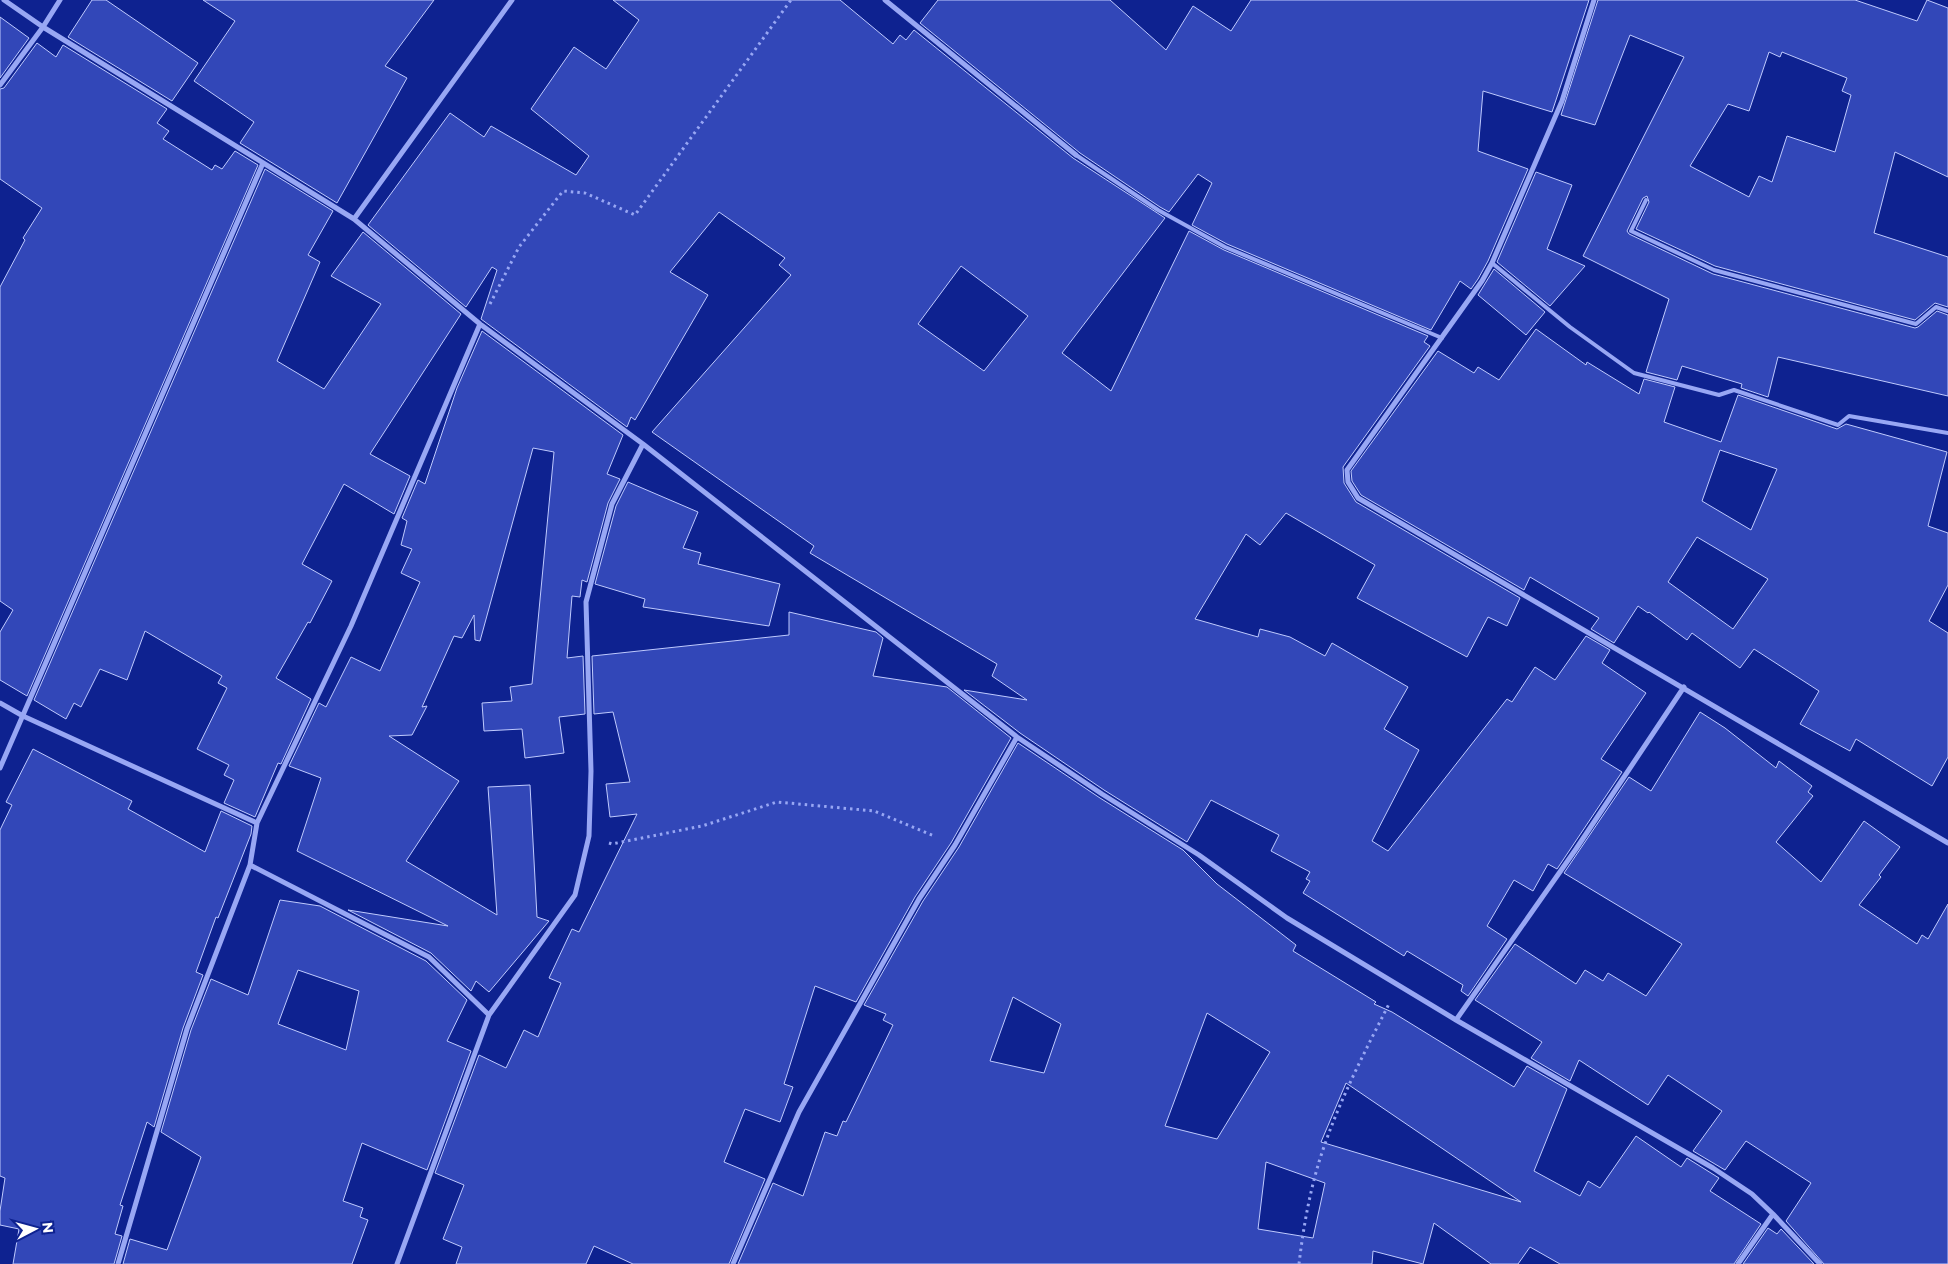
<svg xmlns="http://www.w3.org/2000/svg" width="1948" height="1264" font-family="Montserrat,sans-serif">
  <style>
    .building { fill: #3247b8; stroke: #bfcafe; fill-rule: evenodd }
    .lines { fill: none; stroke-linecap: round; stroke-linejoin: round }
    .path { stroke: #98a7f4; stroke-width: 3; stroke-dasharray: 2.5 4; stroke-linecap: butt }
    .service { stroke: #98a7f4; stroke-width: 4 }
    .minor { stroke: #98a7f4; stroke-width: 5 }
  </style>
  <rect width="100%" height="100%" fill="#0e2290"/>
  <!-- building -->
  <path class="building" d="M92,0H106L198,63L172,101L68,37Z
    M203,0H434L385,66L407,78L337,203L240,143L254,122L194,81L235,21Z
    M613,0H840L893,44L900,35L906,40L914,30L1073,158L1165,218L1062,353L1111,391L1189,231L1224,250L1428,336L1424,342L1430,346L1343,467L1344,483L1356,502L1520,598L1507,626L1488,617L1467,657L1357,598L1375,565L1286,513L1260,545L1246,534L1195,619L1258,637L1260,629L1290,637L1325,656L1332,643L1408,687L1384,729L1419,750L1372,841L1388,851L1507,699L1512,702L1535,667L1555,680L1586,636L1610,650L1602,663L1646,693L1601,759L1622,772L1557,869L1548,864L1533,891L1514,880L1487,926L1507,939L1468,996L1461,991L1463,985L1407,951L1404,956L1303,893L1310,881L1306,879L1310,872L1271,851L1279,835L1211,800L1187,842L1104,790L1020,733L964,690L1027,700L992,676L997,664L810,553L814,546L652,432L791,275L779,265L785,258L719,212L670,272L708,295L635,420L631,417L627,427L481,319L497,270L492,267L466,307L368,225L450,113L484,137L491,126L576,175L589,156L531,109L574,47L606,69L639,20ZM961,266L1028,316L984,371L918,324Z
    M938,0H1110L1166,50L1193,6L1231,31L1251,0H1589L1552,112L1483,91L1478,151L1528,169L1488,261L1478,279L1471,289L1460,281L1431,330L1227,244L1192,225L1212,183L1198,174L1169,212L1160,207L1080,153L920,23Z
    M1598,0H1855L1917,21L1927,0L1948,8V177L1895,152L1874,233L1948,257V307L1935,303L1915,320L1715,266L1636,229L1649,202L1647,196L1643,198L1627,231L1629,234L1713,274L1915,328L1918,327L1937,311L1948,315V396L1778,357L1768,397L1741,388L1742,384L1682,366L1677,380L1646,372L1669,299L1583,256L1684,57L1630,35L1595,125L1561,115ZM1769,52L1780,57L1782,52L1847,78L1842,91L1851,95L1835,152L1787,136L1772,182L1759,176L1749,197L1690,166L1728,104L1749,111Z
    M0,17L29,38L0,78Z
    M37,43L56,57L63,45L167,109L157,123L169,131L163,139L212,170L215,165L222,169L235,151L258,165L27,696L0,680V632L13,610L0,601V287L25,240L23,238L42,208L0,179V89L4,88Z
    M265,169L333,211L308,255L320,262L277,361L324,389L381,304L331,276L363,232L461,314L370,454L410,476L394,514L344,484L302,564L332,581L310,623L308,622L276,678L311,699L281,764L278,763L255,817L224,803L234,780L224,775L229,765L197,749L227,688L218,683L222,676L145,631L127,680L100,669L81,707L74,703L66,719L34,700Z
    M1536,172L1572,185L1547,249L1585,266L1550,306L1497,262Z
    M1494,269L1545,312L1526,335L1478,295Z
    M1536,329L1586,365L1587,362L1639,394L1644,379L1675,387L1664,422L1721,442L1738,395L1837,429L1846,424L1947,452L1928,526L1948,533V585L1929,621L1948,633V757L1932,786L1856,739L1850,751L1800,724L1819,691L1754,649L1740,668L1692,633L1687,640L1649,612L1648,613L1638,606L1614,643L1591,629L1599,618L1530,577L1524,590L1361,495L1352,481L1351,471L1438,351L1474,373L1478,367L1499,380ZM1720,450L1777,469L1751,530L1702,501ZM1697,537L1768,579L1733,629L1668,582Z
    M482,331L623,435L607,474L620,479L608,503L587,582L582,580L580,597L572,596L567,658L583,656L585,714L559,717L564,753L525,758L522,729L484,731L482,703L512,701L510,687L532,684L554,452L533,448L480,641L475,640L474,615L462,638L454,636L422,707L427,706L412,735L389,736L459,781L406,861L497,915L488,787L530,785L537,917L549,921L489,992L476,981L471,991L431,953L348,910L448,926L297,851L321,778L289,766L319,703L326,707L351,657L380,671L420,582L401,573L412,549L401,545L407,521L402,518L418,480L425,484L457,388Z
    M628,482L698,512L683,548L701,553L698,564L780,584L769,626L643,607L645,599L595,584L616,506Z
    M789,612L876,632L883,638L873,676L947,687L1011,738L951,843L915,897L856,1002L815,986L784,1084L793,1087L780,1122L745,1109L724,1162L765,1179L729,1264H633L594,1246L586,1264H456L462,1247L443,1239L464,1185L435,1173L479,1055L506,1068L524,1030L538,1037L561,983L549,978L572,929L579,932L637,814L610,817L606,784L630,782L613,712L594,714L592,656L789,635Z
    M1700,712L1725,728L1776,768L1779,761L1812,786L1808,792L1813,796L1776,842L1821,882L1864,821L1900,847L1879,875L1881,877L1859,905L1917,944L1922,935L1928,939L1948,904V1264H1824L1786,1221L1811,1183L1746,1141L1725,1170L1693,1151L1722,1111L1668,1075L1648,1105L1579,1060L1570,1081L1531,1058L1542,1042L1475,1000L1515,944L1576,984L1585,970L1603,981L1608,973L1646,996L1682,944L1564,873L1629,777L1651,791Z
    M1018,743L1100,798L1183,850L1217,884L1296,945L1293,951L1376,1002L1374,1004L1392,1012L1514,1087L1527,1066L1567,1089L1534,1171L1580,1196L1588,1181L1600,1188L1636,1136L1681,1167L1687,1158L1719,1178L1710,1191L1761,1224L1734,1264H1560L1530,1247L1518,1264H1491L1434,1223L1423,1264L1373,1251L1372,1264H738L773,1183L803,1196L825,1132L837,1136L843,1121L846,1122L893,1025L883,1020L886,1014L864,1005L923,901L959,847ZM1013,997L1061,1024L1044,1073L990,1061ZM1207,1013L1270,1052L1217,1139L1165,1126ZM1346,1083L1521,1202L1321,1142ZM1266,1162L1325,1183L1313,1238L1258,1229Z
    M33,749L132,801L128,809L205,852L221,811L252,826L251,834L218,918L216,917L196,972L203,975L183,1028L154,1127L147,1122L120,1205L123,1206L115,1234L122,1236L114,1264H13L19,1229L0,1225V1211L5,1178L0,1176V830L12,805L6,802Z
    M280,900L320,906L426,961L467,1000L447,1041L471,1051L427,1170L362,1143L343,1201L363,1208L360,1217L368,1220L352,1264H123L130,1239L167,1250L201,1157L161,1132L191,1030L211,979L248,995ZM298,970L359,991L346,1050L278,1024Z
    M1768,1228L1777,1234L1781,1229L1814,1264H1743Z"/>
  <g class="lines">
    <!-- path -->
    <path class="path" d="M490,304L519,247L563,191L585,193L635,215L791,0
      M609,843L612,844L702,826L777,802L874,811L934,836
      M1299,1264C1303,1230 1309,1195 1319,1162C1336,1107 1363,1055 1389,1004"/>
    <!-- service -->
    <path class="service" d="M1076,155L1158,210L1225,247L1442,338
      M1646,200L1631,231L1714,270L1916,324L1936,307L1948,311
      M1492,263L1570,327L1634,373L1719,395L1734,390L1838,425L1849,416L1948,433"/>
    <!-- minor -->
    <path class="minor" d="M4,0L43,27L354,219L480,324L643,444L1017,737L1102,794L1199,855L1287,918L1456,1020L1713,1168L1752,1194L1773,1214L1820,1264
      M885,0L1076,155
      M1594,0L1562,101L1492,263L1482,281L1347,470L1348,482L1358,498L1948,843
      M0,85L43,27L60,0
      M354,219L512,0
      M0,703L23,716L257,823
      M0,768L263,163
      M250,865L429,957L489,1015
      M1456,1020L1576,849L1684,687
      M118,1264L187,1029L250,865L257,823L351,626L480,324
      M397,1264L489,1015L575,895L589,836L591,771L586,602L612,504L643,444
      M733,1264L799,1112L919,899L955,845L1017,737
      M1738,1264L1773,1214"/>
  </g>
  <!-- north arrow -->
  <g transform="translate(35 1229) rotate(84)" stroke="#0e2290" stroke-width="4" paint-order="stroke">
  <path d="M0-4L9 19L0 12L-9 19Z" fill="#ffffff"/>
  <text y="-8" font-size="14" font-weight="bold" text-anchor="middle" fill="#ffffff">N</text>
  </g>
</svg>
